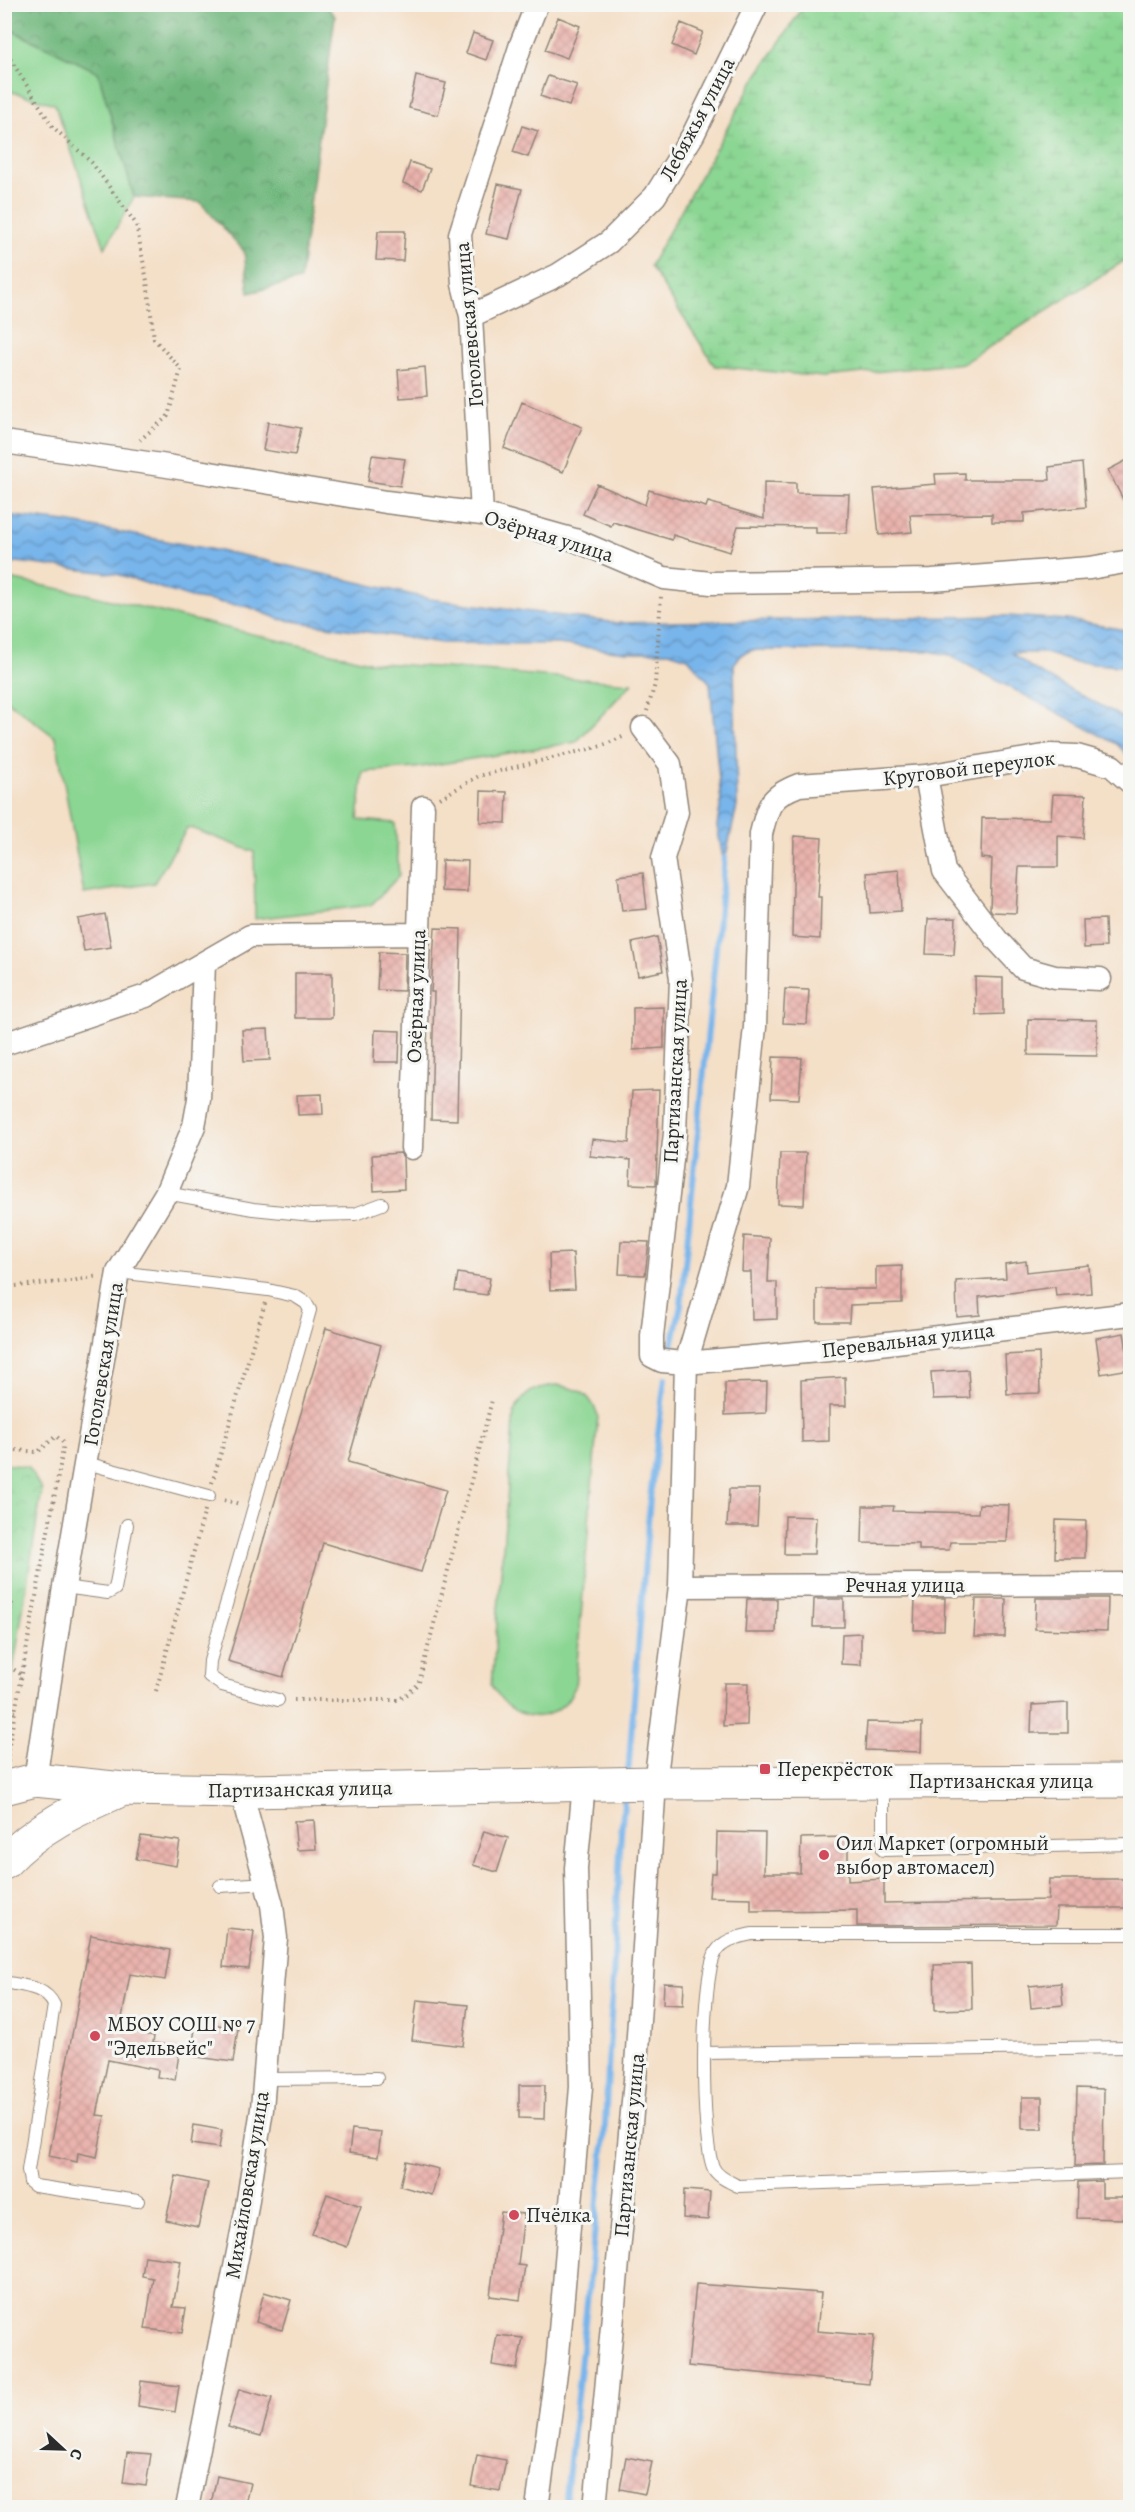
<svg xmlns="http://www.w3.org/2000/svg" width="1135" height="2512" font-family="Alegreya,serif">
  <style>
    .grass { fill: #8bd693; stroke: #5b805f; stroke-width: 1.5 }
    .forest { fill: url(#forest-crowns); stroke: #4e7154; stroke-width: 1.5 }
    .wetland { fill: url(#wetland-marsh); stroke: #5b805f; stroke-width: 1.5 }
    .park { fill: url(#park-crowns); stroke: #5b805f; stroke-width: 1.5 }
    .water { fill: url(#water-waves); stroke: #52708b; stroke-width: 1.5 }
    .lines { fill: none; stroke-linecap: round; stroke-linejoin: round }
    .stream { stroke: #78b5eb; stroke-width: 6 }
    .building { fill: url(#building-cross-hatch) }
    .service-casing { stroke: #908579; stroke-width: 14 }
    .minor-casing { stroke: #908579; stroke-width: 25 }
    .trunk-casing { stroke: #908579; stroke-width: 35 }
    .path { stroke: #908579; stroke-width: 4; stroke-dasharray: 1.5 4.5; stroke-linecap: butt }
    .service { stroke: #fff; stroke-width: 12 }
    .minor { stroke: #fff; stroke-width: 22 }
    .trunk { stroke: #fff; stroke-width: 33 }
    .poi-dot { fill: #d1495b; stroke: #f6f6f2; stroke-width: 2 }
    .labels { text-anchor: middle; stroke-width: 6; stroke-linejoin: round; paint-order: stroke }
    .street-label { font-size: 21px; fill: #2b2b2b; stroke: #f6f6f2 }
    .poi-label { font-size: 21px; fill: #2b2b2b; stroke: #f6f6f2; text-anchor: start }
  </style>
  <defs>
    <pattern id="forest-crowns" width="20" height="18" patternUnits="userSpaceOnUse" patternTransform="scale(1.5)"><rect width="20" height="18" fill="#70b77d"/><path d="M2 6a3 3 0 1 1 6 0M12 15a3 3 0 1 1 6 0" fill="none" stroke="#5c9567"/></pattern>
    <pattern id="wetland-marsh" width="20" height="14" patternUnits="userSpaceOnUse" patternTransform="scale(1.5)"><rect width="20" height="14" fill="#8bd693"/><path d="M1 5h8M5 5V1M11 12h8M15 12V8" fill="none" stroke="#78b87f"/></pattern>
    <pattern id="park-crowns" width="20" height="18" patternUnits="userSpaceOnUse" patternTransform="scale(1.5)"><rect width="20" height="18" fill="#8bd693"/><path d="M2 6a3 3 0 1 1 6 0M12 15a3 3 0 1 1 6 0" fill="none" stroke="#78b87f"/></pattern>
    <pattern id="water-waves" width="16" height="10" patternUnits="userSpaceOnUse" patternTransform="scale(1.5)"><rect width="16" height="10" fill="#78b5eb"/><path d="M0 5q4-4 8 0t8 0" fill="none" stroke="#6393bf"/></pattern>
    <pattern id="building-cross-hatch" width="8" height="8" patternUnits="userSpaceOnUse" patternTransform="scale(1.5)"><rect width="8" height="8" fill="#eab3ad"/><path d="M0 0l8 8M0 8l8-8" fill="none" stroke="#c99a95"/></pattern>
  </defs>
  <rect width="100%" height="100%" fill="#f6f6f2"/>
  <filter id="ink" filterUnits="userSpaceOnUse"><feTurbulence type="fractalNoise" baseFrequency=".0167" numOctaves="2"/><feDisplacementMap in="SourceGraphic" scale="12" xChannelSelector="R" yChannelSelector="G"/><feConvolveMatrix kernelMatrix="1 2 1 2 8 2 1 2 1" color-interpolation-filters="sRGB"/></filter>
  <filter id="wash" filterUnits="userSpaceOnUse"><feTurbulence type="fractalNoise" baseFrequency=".008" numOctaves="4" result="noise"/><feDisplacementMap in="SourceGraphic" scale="24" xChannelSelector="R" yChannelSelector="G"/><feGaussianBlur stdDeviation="1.35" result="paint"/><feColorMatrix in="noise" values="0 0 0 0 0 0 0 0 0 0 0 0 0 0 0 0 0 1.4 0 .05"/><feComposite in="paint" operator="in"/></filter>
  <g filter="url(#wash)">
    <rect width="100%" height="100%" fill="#f4dfc7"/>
    <!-- grass -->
    <path class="grass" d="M4,27L98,71L134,197L105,248L55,104L5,90Z
      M4,578L86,594L369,662L632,683L576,742L415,768L363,772L358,820L395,823L399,876L371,905L255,919L254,852L188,827L154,883L84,894L56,738L5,699Z
      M557,1385C581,1390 588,1391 598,1415L575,1687C572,1692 569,1699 565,1703C539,1729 507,1714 492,1685L514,1412C526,1390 534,1388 557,1385Z"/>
    <!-- forest -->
    <path class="forest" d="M4,5H325L335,16L300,280L249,293L244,251L200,202L134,197L98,72L5,27Z"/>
    <!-- wetland -->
    <path class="wetland" d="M805,4L1130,5V257L964,363L823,377L715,366L650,266L753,82Z"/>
    <!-- park -->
    <path class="park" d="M5,1464L28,1467L42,1490L5,1721Z"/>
    <!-- water -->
    <path class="water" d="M5,515L66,522L246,556L430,599L618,623L1007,616L1068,620L1130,631V667L1073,662L1045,653H1012C1048,683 1091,697 1130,722V758L1117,744L949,655L929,651L753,650L742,654L734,664L737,806L724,864L717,826L721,802L710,683L688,658L669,652H626L558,644L442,643L279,619L249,607L191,598L117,574L17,562L5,569Z"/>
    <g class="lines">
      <!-- stream -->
      <path class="stream" d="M672,1345L681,1305L725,857
        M628,1775L650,1498L665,1378
        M565,2508L604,2144L621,1833L625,1794"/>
    </g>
    <g id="blocks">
      <!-- building -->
      <path class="building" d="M558,17L580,26L567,58L545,50Z
        M681,23L703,32L694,55L672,45Z
        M473,33L493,40L486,60L466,53Z
        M416,76L446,83L438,115L409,108Z
        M548,76L577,85L569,106L540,96Z
        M522,126L538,131L528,157L513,152Z
        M410,162L430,169L422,190L403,183Z
        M498,184L522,189L509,239L486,234Z
        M378,231H405L403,261L376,260Z
        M425,367L427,396L400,398L398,370Z
        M522,402L582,427L563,472L504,448Z
        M268,422L301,428L295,455L263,450Z
        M372,455L405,459L400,486L368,481Z
        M1131,458V515L1108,470Z
        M1082,463L1086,507L1024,513V522H992V514L910,515L912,532L879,535L874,489L936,484L935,474L965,473V480H1050L1049,467Z
        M764,482L796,483V493L849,494L847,533H816V527L738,526L730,552L673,535L672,540L613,522L611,526L583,514L597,484L645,505L649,490L706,507L708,502L764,519Z
        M481,791L507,792L506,823L480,822Z
        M1053,794L1086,795L1083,838L1058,836V867H1019L1016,913L992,912L990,909L992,859L981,858L982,818L1051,819Z
        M794,836L822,838L818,897H821L820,939L792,937Z
        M442,860L468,861L467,892L441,891Z
        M899,870L901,911L870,913L867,873Z
        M643,873L647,909L622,911L618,876Z
        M105,914L111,947L84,951L78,919Z
        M956,918L954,955L926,954L928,919Z
        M1105,919L1106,947L1084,948L1083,920Z
        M435,928L461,929L457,1120L431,1119L434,992H431Z
        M657,937L663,971L638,976L632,943Z
        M379,952L405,953L404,991L377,990Z
        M295,973H332V1018H295Z
        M975,977L1003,978V1014L976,1015Z
        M785,989L809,990L807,1024L783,1023Z
        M664,1007V1048L633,1050V1008Z
        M1028,1019L1097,1020V1056L1028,1055Z
        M268,1029L270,1060L244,1061L242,1030Z
        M375,1030L400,1031L399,1062H374Z
        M773,1057L802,1058L799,1099L771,1098Z
        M659,1090L656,1185L630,1184L631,1160L590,1156L592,1139L629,1143L632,1091Z
        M322,1094L323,1114L298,1115L297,1095Z
        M400,1153L403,1157L404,1189L374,1191L372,1155Z
        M780,1153H806L804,1205L778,1204Z
        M744,1236L770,1238L768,1282H777V1319L752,1320L751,1272H742Z
        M621,1241L649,1242L645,1275L619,1274Z
        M573,1253L575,1289L550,1290L549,1254Z
        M1026,1261L1027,1272L1089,1265L1091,1293L1056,1296L1055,1287L979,1297L980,1315L957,1317L956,1281L1006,1278L1005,1264Z
        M902,1266V1303L850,1305L849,1322H817V1289H876V1267Z
        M458,1273L490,1278L487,1295L455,1291Z
        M326,1328L381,1345L348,1462L446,1490L421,1572L323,1543L283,1677L228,1661Z
        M1124,1333L1130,1369L1101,1374L1096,1338Z
        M1039,1353L1040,1393L1007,1394L1005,1355Z
        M968,1370L970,1398L933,1399L931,1372Z
        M845,1377L846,1406H829V1441L802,1442L801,1380Z
        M767,1382L766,1413L725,1415V1383Z
        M729,1489H759L757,1526H727Z
        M979,1504L1009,1505L1007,1542H950L949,1550H919V1544L862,1543L863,1506H894L893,1511L978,1513Z
        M785,1516L816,1517L814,1554H784Z
        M1056,1520L1086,1521L1085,1558H1055Z
        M915,1598H945L944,1630H914Z
        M1036,1598H1108L1107,1631L1035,1629Z
        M747,1599H777L776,1633H745Z
        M814,1599H844V1627H813Z
        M976,1599H1006L1005,1637H974Z
        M861,1633V1665L841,1664L842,1634Z
        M724,1683H748L747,1725L723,1726Z
        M1068,1703V1733H1031L1032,1705Z
        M867,1722L922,1723L921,1752L865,1750Z
        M314,1820L316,1849L297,1850L294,1821Z
        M484,1831L508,1838L497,1872L473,1865Z
        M717,1832L765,1833L764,1873H800L801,1838L848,1837V1881L884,1879V1903L1048,1900L1049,1879H1131V1908H1057L1056,1925L857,1926V1910L751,1911V1898L709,1897L711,1873H716Z
        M141,1836L180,1841L176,1866L136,1859Z
        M227,1928L254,1931L249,1969L223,1967Z
        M91,1935L170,1950L165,1980L130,1974L120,2029L154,2036L153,2043L180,2047L175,2080L157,2077L158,2070L108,2060L97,2115L105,2116L97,2157L78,2153L77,2162L49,2156Z
        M971,1964L972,2009L935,2010L934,1965Z
        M664,1983L684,1984L683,2005L663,2004Z
        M1061,1983L1063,2005L1031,2008L1029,1986Z
        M417,2000L468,2005L463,2046L412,2040Z
        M196,2022L238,2028L233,2062L191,2056Z
        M519,2085H545L544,2119L519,2118Z
        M1077,2088L1104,2089L1103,2165L1075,2166Z
        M1022,2097H1042V2129H1022Z
        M194,2125L222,2130L219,2148L191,2144Z
        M352,2129L381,2132L378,2157L349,2153Z
        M406,2161L439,2169L432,2195L400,2186Z
        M176,2176L208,2183L198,2227L166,2220Z
        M1102,2181V2197H1125V2219L1077,2218L1078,2182Z
        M684,2190L710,2192L708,2220L683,2218Z
        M327,2194L361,2206L347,2247L312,2234Z
        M501,2212L524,2214L518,2265L525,2266L520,2300L490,2296Z
        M145,2256L181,2261L173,2307L186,2308L182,2333L145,2329L153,2278L142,2276Z
        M696,2284L821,2293L817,2331L874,2336L869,2384L688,2366Z
        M264,2292L291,2300L282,2330L256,2322Z
        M497,2335L523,2338L517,2369L492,2365Z
        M141,2381L179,2386L175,2412L138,2406Z
        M239,2389L272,2398L261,2436L228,2427Z
        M127,2452L151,2454L146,2486L123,2483Z
        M477,2455L506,2460L500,2491L471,2486Z
        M626,2457L652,2462L645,2494L620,2489Z
        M217,2476L250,2483L244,2508H210Z"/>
    </g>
  </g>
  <g filter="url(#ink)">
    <use href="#blocks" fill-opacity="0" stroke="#908579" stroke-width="1.5"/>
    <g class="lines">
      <defs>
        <path id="service" d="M166,1193L253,1209L312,1215L355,1214L382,1204
          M118,1272L268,1290L295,1296L306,1303L310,1310L210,1661L209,1676L222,1685L278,1700
          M86,1463L209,1496
          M64,1587L108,1593L115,1589L127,1525
          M883,1783V1850L1130,1844
          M220,1886L266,1883
          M1130,1934H752C739,1937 724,1939 716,1952C700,1979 701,2137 713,2167C717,2177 730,2182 738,2186L1130,2172
          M4,1982C23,1986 45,1986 54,2005L28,2170L30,2182L35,2186L138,2201
          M705,2053L1130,2047
          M264,2079L377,2078"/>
        <path id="minor" d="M471,316L558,275L609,242L655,196L693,135L757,4
          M4,442L161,465L386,502L482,514L575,540L664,578L711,583L932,580L1090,568L1130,561
          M482,514L471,316L463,284L460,234L521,44L537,4
          M643,728L670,764L677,812L663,858L681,979L675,1133L652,1336V1356L662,1361L686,1363L829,1350L1130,1314
          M926,776L944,871L997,940L1023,968L1055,977L1100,979
          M4,1044L146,996L250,936L418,934
          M412,1148L423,807
          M680,1586L1130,1584
          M35,1780L64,1587L118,1272L166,1193L194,1126L199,1099L204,963
          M187,2508L246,2212L262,2109L276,1938L272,1905L241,1791
          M537,2508L557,2366L581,2087L576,1868L584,1785
          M595,2508L635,2080L655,1783L680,1586L686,1363L738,1186L755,1027L761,834C768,805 770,796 799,785L926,776L1050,755L1077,756L1112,766L1130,782"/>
        <path id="trunk" d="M4,1788L35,1780L124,1789L241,1791L655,1783L1130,1781
          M4,1863C37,1827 77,1809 121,1790"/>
      </defs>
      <!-- service casing -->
      <use href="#service" class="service-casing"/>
      <!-- minor casing -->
      <use href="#minor" class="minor-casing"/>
      <!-- trunk casing -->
      <use href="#trunk" class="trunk-casing"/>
      <!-- path -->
      <path class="path" d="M4,49L53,127L92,163L136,224L147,281L154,339L181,369L168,416L140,440
        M647,711L655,684L661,596
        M440,798L479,776L601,746L625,736
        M4,1287L72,1281L97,1276
        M4,1449L38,1452L56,1436L66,1445
        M212,1483L265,1303
        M224,1500L240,1504
        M4,1594L12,1602L4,1647
        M4,1663L22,1675
        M156,1691L205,1510
        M294,1700H398L409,1693L419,1682L492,1400
        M4,1705L15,1712
        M8,1762V1750L64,1444"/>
      <!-- service -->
      <use href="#service" class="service"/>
      <!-- minor -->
      <use href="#minor" class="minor"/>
      <!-- trunk -->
      <use href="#trunk" class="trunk"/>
    </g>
  </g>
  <!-- markers -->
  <g class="poi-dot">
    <rect x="759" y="1763" width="12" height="12" rx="3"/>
    <circle cx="824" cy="1855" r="6"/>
    <circle cx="95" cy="2036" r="6"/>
    <circle cx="514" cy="2215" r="6"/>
  </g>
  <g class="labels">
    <!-- street labels -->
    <g class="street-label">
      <text transform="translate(697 119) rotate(-62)" y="7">Лебяжья улица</text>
      <text transform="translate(469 325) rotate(-95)" y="7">Гоголевская улица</text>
      <text transform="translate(549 536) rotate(17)" y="7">Озёрная улица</text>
      <text transform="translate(969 768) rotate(-7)" y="7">Круговой переулок</text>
      <text transform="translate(416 996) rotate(-88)" y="7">Озёрная улица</text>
      <text transform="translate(675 1071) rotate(-87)" y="7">Партизанская улица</text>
      <text transform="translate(908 1340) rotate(-7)" y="7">Перевальная улица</text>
      <text transform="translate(103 1364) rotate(-81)" y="7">Гоголевская улица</text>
      <text x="905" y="1592">Речная улица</text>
      <text x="1001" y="1788">Партизанская улица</text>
      <text transform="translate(300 1789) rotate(-1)" y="7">Партизанская улица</text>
      <text transform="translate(629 2145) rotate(-85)" y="7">Партизанская улица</text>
      <text transform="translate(247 2185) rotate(-81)" y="7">Михайловская улица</text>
    </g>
    <!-- poi labels -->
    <g class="poi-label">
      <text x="777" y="1776">Перекрёсток</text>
      <text x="836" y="1850">Оил Маркет (огромный<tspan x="836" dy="24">выбор автомасел)</tspan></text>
      <text x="107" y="2031">МБОУ СОШ № 7<tspan x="107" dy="24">"Эдельвейс"</tspan></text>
      <text x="526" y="2222">Пчёлка</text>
    </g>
  </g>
  <!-- margin -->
  <rect width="1135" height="2512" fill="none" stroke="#f6f6f2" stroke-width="24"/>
  <!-- north arrow -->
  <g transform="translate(63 2449) rotate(112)" stroke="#f6f6f2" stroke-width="4.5" paint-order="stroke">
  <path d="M0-4.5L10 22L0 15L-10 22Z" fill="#2b2b2b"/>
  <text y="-9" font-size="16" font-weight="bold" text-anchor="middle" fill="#2b2b2b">С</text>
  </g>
</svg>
